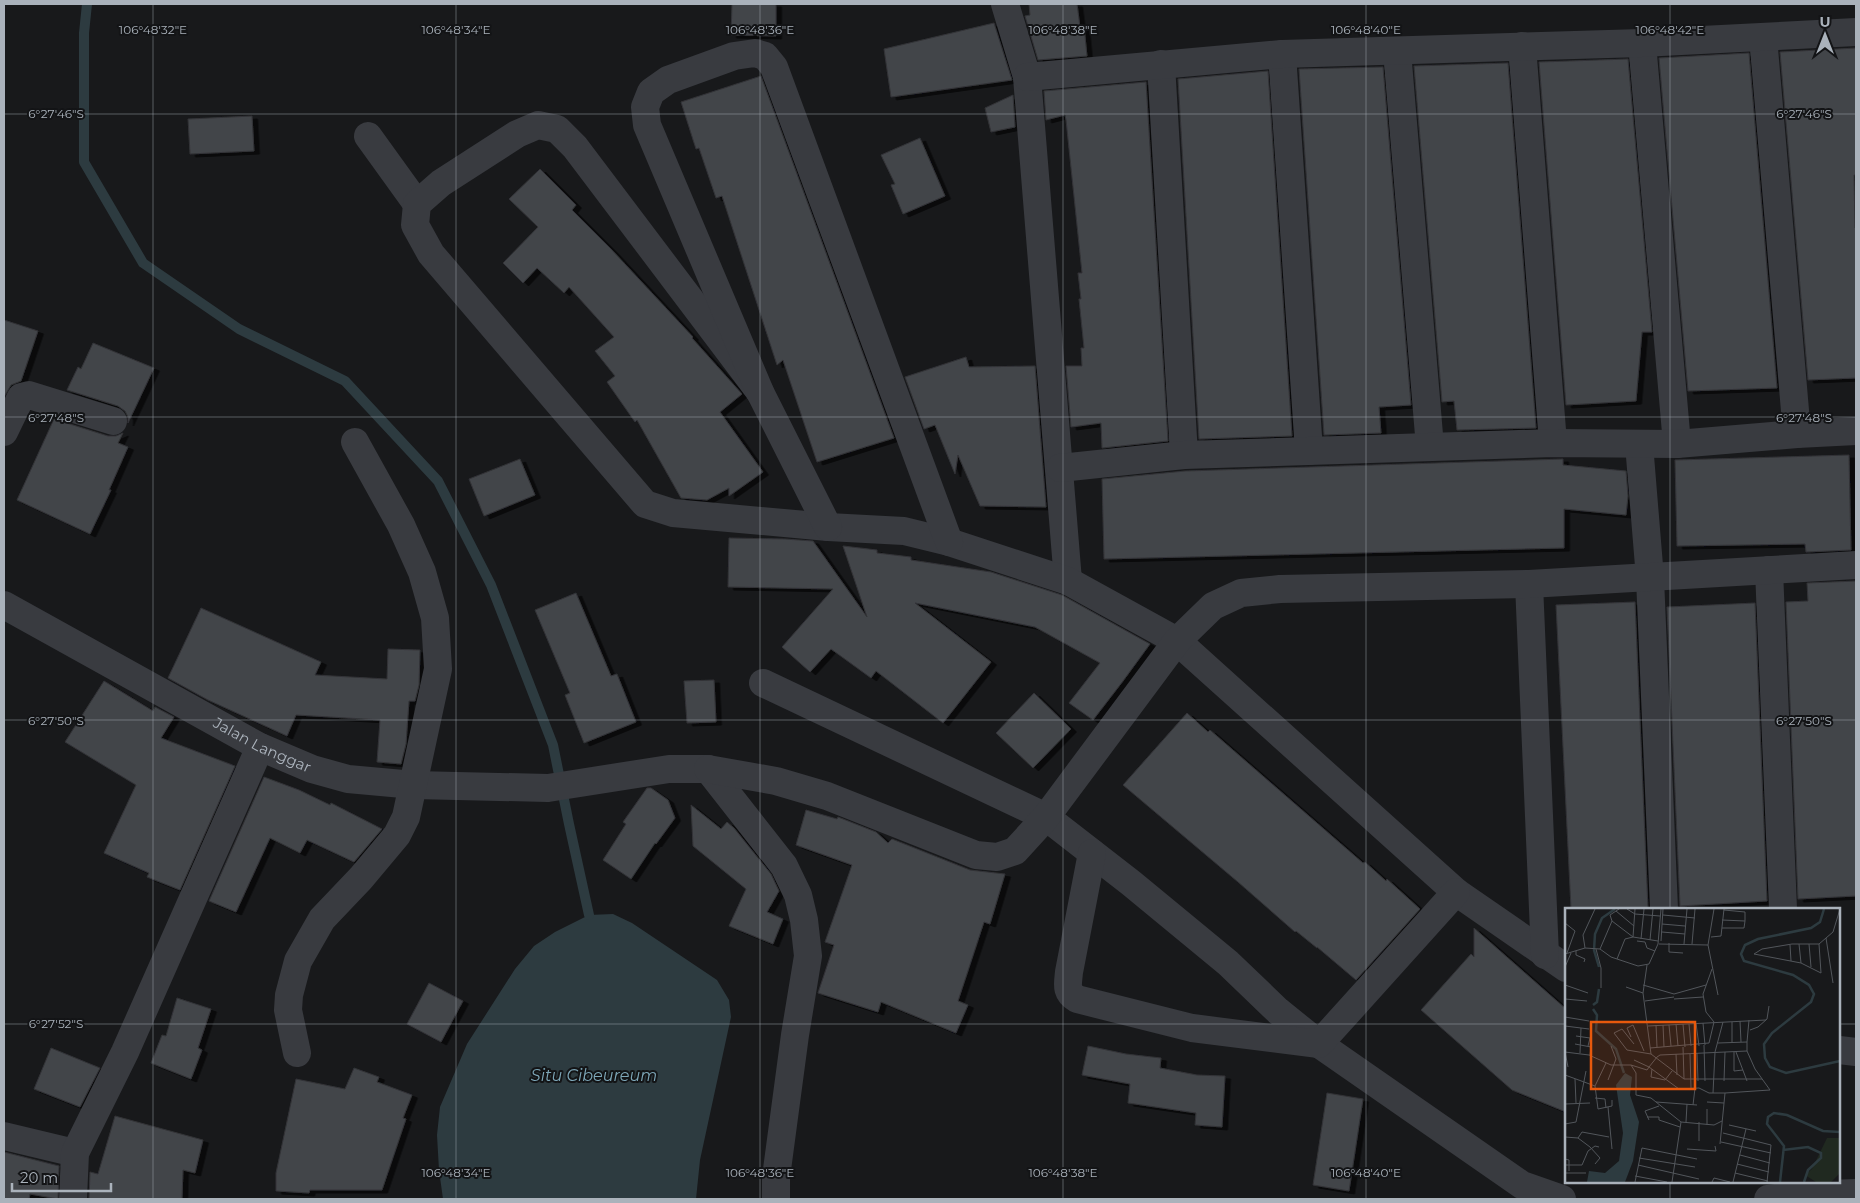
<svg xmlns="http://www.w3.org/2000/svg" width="1860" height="1203" font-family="Montserrat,sans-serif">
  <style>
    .water { fill: #2d3b40 }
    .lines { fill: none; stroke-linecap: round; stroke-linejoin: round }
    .stream { stroke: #2d3b40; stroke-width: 10 }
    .building { fill: #424448; stroke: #323337; filter: url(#shadow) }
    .minor { stroke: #393b40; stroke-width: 28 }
    .ticks { fill: none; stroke: #aab2bb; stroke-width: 1; stroke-opacity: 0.45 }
    .labels { text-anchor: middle; stroke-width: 4; stroke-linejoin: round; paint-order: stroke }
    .street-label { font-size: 15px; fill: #aab2bb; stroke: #131416 }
    .water-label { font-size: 16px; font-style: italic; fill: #7ea7b8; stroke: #131416 }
    .inset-river { fill: none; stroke: #2d3b40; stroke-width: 2.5 }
    .inset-road { fill: none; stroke: #52565b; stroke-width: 1 }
    .view { fill: #e8590c; fill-opacity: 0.15; stroke: #e8590c; stroke-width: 2.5 }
    .inset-edge { fill: none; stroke: #aab2bb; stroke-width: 2.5 }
    .ticks-label { font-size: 12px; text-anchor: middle; fill: #aab2bb; stroke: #131416; stroke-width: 4; stroke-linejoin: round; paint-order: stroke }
  </style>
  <defs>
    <filter id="shadow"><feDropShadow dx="5.5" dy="3" stdDeviation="0" flood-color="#0009"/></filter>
  </defs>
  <rect width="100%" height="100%" fill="#18191b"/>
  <!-- water -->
  <path class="water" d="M613,914L632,923L717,980L729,1000L731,1017L700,1160L696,1199H443L439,1170L437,1135L440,1107L467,1044L515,969L534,946L555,932L589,915Z"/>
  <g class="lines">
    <!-- stream -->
    <path class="stream" d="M87,4L84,33V162L143,263L239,329L345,381L438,481L491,585L553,745L569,824L589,915"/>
  </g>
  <!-- building -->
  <path class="building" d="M732,4H776V36L731,35Z
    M1029,4H1077L1080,27L1084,26L1087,56L1038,60L1025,16L1030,15Z
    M994,23L1012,80L891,97L884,49Z
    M1856,48V175H1854L1855,228H1856V378L1808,380L1780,52Z
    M1749,53L1777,388L1688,391L1659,58Z
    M1628,59L1652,332H1642L1636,401L1566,405L1539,62Z
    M1508,63L1536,428L1457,430L1454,401L1442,402L1414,66Z
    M1383,67L1411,405L1379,407L1381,433L1324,435L1299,69Z
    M1268,71L1292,436L1199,439L1178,79Z
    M761,76L894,438L817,462L783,360L777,365L722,196L716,198L699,148L696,149L681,102Z
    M1146,82L1168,441L1102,448L1101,423L1071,427L1066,366H1082L1081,348H1084L1079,299H1081L1078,273H1082L1066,120L1065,115L1046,120L1044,91Z
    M1013,95L1015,127L991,132L985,108Z
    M252,116L254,151L190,154L188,119Z
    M920,138L945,196L903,214L891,185L895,184L881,155Z
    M540,169L576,205L572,210L611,249L693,337L692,338L742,394L720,412L763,472L729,496V488L707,500L681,498L637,420L635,422L607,382L615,376L595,351L614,337L569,287L564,293L537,268L523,283L503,263L538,227L509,199Z
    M4,320L38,331L21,381L11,385L4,397Z
    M93,343L154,368L128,423V417L125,411L118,406L67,390L78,367L81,369Z
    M966,357L969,367L1035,366L1046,507L980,506L958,455L955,474L935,425L924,429L905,377Z
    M54,419L108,436H116L123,433L118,443L128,447L109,490H111L90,534L17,500Z
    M1849,455L1851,550L1806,552L1805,544L1677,546L1675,460Z
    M520,459L535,495L484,516L469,479Z
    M1563,459V465L1626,471L1628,496L1626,515L1564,509V548L1104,559L1102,479L1185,471Z
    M729,538L785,539L813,541L867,617L843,546L877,550V553L911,557V560L991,572L1062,595L1150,644L1123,681L1093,720L1069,703L1100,663L1035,627L915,603L991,662L943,723L876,671L871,678L831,649L810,672L782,647L833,589L728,587Z
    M1856,581V896L1798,899L1786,602L1808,601L1807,583Z
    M576,593L611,676L617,674L636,722L584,743L565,695L570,693L535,610Z
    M1635,602L1648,909H1571L1556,605Z
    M1755,603L1767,901L1680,906L1667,607Z
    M201,608L321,662L315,675L387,679L388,649L420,650L419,685L415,701H409L406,744L401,764L377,762L380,720L296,715L287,736L208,700L168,678Z
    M714,680L716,722L687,723L684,681Z
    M104,681L153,711L155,707L174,717L161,738L235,766L180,890L147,877L149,873L104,853L136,785L65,742Z
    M1034,693L1071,729L1033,768L996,733Z
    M1187,713L1208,732L1210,730L1363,863L1365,862L1386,881L1387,879L1420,909L1356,980L1317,947V948L1296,931L1295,932L1238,882L1123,785Z
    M264,777L299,790L330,805L331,803L382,829L354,862L307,840L300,853L270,838L236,912L209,901Z
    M647,788H651L668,800L675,818L656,844L655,843L631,879L603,860L626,824L623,822Z
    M691,805L721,829L727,822L734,828L771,874L779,891L767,912L783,919L773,944L729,926L746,889L693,846Z
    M806,810L837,819L838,817L876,832L888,843L892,839L970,870L1005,874L990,924L984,922L958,1001L968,1005L956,1033L881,1002L878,1012L818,993L834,945L825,942L852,865L796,845Z
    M1474,928L1566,1009V1112L1512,1090L1421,1010L1471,954L1474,957Z
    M429,983L463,1001L441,1042L407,1024Z
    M177,998L211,1009L198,1048L202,1050L191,1079L151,1063L162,1035L166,1036Z
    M1088,1046L1126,1054L1161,1058L1160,1068L1197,1075L1225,1076L1222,1127L1195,1125L1196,1113L1128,1103L1130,1084L1082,1075Z
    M51,1048L100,1068L80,1107L34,1089Z
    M354,1068L379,1077L377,1082L412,1095L403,1118L406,1119L382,1190H310L309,1193L276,1191V1173L296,1079L345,1089Z
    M1327,1093L1363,1099L1349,1191L1313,1185Z
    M115,1116L203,1140L195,1173L183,1170L182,1199H89L90,1172L98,1174Z
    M4,1152L59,1166L58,1199L30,1194L29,1199H4Z"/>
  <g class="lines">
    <!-- minor -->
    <g class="minor">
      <path d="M1005,4L1027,77L1068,581"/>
      <path d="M1763,37L1797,434"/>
      <path d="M1642,43L1677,444"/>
      <path d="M1522,46L1553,443"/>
      <path d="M1397,51L1430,447"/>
      <path d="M1282,54L1309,451"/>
      <path d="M1161,64L1184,455"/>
      <path d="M1027,77L1282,54L1642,43L1856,32"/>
      <path d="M368,136L417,204"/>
      <path d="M760,392L575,147L557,129L538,125L517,134L441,183L417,204L415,225L431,254L645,504L673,513L828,527L904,531L949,542L1068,581L1177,641L1456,892L1566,968"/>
      <path d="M4,432L21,397L29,395L113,421"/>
      <path d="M1639,444L1650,578L1664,909"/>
      <path d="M1060,468L1184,455L1553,443L1677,444L1797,434L1856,431"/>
      <path d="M828,527L760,392L647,125L645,107L651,92L668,80L734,56L755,53L765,56L774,67L949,542"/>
      <path d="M1769,570L1783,909"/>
      <path d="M1529,584L1545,955"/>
      <path id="s1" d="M4,605L260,747L312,769L348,779L414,785L548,788L669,769H708L784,866L798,895L804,920L808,956L795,1035L776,1177V1199"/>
      <path d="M763,683L1046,817L1131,883L1228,963L1278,1011L1319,1044L1522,1185L1562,1199"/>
      <path d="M708,769L776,781L827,796L976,855L997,857L1015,851L1046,817L1177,641L1213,606L1241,593L1280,589L1529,584L1856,565"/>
      <path d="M1092,853L1069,972C1068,984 1065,992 1077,999L1192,1028L1319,1044L1456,892"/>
      <path d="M1839,1050L1856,1052"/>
      <path d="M297,1053L288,1010L289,995L298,961L322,919L361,878L397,835L406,817L438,669L435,618L422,572L401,525L355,442"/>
      <path d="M4,1136L75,1153"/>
      <path d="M73,1199L75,1153L125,1052L260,747"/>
      <path d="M1768,1199L1799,1195L1856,1193"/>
    </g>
  </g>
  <!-- ticks -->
  <path class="ticks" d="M153,4V1199M456,4V1199M760,4V1199M1063,4V1199M1366,4V1199M1670,4V909M4,114H1856M4,417H1856M4,720H1856M4,1024H1566M1839,1024H1856M1670,1182V1199"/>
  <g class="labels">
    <!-- street labels -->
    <g class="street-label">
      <text dy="5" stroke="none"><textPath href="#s1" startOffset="294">Jalan Langgar</textPath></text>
    </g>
    <!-- water labels -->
    <g class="water-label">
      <text x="594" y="1081">Situ Cibeureum</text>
    </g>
  </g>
  <!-- overview -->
  <g transform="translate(1565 908)">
    <rect width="275" height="275" fill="#18191b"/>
    <path d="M262,230H275V265L266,274H251L240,267L247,261Z" fill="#202920"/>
    <path d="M60,165L67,169L65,187L74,214L68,253L60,274H22L24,263L40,265L54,253L58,225L51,177Z" fill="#2d3b40"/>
    <path class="inset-river" d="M259,1L255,14L246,20L193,31L180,37L176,46L179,53L228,67L244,77L249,86L246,94L207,125L199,136L200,150L205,159L221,165L275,153M34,59L29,42L30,26L37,10L50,1M28,97L32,94L34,81M28,101L32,107L31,123L51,141L59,165M218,242L243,239L256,245V250L243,262L239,274M215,274L219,238L202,216L203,209L209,205L222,207L258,223L275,224"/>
    <path class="inset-road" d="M54,1L45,7L47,13L68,29L93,33M62,1L70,6L95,8M149,1L143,37L153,87M159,2L180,4V13M51,3L69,18M98,7L130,10M0,15L10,23L2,45M97,16L120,18M157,20H179L180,13L157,12M97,24L120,26M146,29L156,28L159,1M261,30L268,75M76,31L79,1M85,32L88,1M72,33L80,34L82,40L90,43M96,33L98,1M104,35V44L118,45M94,36L143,37M119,36L122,1M127,36L130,1M227,36H254L256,65L236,55L189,46L197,41ZM234,36L236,55M244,36L246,59M254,36L268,24L275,1M225,37L226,53M20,40L18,27L30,1M31,41L36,60V80M35,41L46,49L73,58L84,56L93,36L96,1M11,43V47L20,51L19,54M0,46L20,40L35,41L47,13M52,51L60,31L68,29L70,1M82,57L78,85L86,146M0,59L6,45M0,77L23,85M78,77L109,86L141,77M61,79L78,85M0,91L22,93M109,91L138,89M80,93L109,89M0,109L24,113M175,113L176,134M167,114V135M131,115L134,138M138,115L140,137M111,116L113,138M118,116L120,139M124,116L126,138M91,117L92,139M98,117L99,139M104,117L106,138M0,118L24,121M83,118L201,112M185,122L193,119L202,111L204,98M11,128L25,130L23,138M66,129L62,120L68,117L79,143M182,134L184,112M153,135L182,134V143M10,136L26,139L25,147M69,136L57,121L49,125L62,142L86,146L119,171H197M139,137L140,173M118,139L119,171M85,140L144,135L149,114L141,104L138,86L147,61M0,144L24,147L46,157H66L71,165V187L86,190L116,214L107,274M0,144L3,159M169,144V163L178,162M171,144L182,173M15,145L16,120M132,145L133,173M111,146L112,167M125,146L126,180M41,155L30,178L33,201L47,198V192M66,157L82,162L84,159L92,149L95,147L182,143L190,161L205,182L160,185H144L134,180L114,181L84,159L69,152M87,161L86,169L100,172L107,163M0,167L30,178M10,171L11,195M43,172L51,151L46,138M159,173L160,144M148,185L150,144L158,114M30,190L40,191L41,200M91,194L132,197M142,194L159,195M0,196L25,195M128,197L130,180M43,199L47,241M142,201V217M82,209H94V212L115,219M84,212L80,203L94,198M116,214L149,217L157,213M121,214L122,196M0,216L11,214L21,163M164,217L191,223M158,225L206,237L202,274M0,229L13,230L25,239L35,250L30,256M13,230L17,224L44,229M134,233V214M156,234L206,245M155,236L160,185M122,241L151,243L150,238M175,247L205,255M74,250L130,259M0,251L4,252V263M172,256L204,264M0,257H17L23,243L30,238L34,239M73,257L134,271M0,265H21M170,265L203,273M70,268L102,274M70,274L77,240L132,251M147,274L149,270L165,274M168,274L181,221"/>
    <path class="view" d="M26,114H130V181H26Z"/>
    <rect width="275" height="275" class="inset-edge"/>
  </g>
  <g class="ticks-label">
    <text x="153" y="34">106°48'32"E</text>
    <text x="456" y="34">106°48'34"E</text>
    <text x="760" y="34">106°48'36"E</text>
    <text x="1063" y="34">106°48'38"E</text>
    <text x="1366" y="34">106°48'40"E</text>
    <text x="1670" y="34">106°48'42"E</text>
    <text x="56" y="118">6°27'46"S</text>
    <text x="1804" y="118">6°27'46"S</text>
    <text x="56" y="422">6°27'48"S</text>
    <text x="1804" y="422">6°27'48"S</text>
    <text x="56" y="725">6°27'50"S</text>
    <text x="1804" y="725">6°27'50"S</text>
    <text x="56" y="1028">6°27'52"S</text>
    <text x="456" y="1177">106°48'34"E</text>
    <text x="760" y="1177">106°48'36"E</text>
    <text x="1063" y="1177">106°48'38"E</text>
    <text x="1366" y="1177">106°48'40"E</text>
  </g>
  <!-- border -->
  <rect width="1860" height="1203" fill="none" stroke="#aab2bb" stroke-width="10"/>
  <!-- north arrow -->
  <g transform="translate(1825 35)" stroke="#131416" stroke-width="4" paint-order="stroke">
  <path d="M0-4L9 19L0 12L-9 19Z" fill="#aab2bb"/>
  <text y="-8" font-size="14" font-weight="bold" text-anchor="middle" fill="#aab2bb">U</text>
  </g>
  <!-- scale -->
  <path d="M12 1183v8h99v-8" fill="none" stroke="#aab2bb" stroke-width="2.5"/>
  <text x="20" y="1183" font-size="15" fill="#aab2bb" stroke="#131416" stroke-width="4" paint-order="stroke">20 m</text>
</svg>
